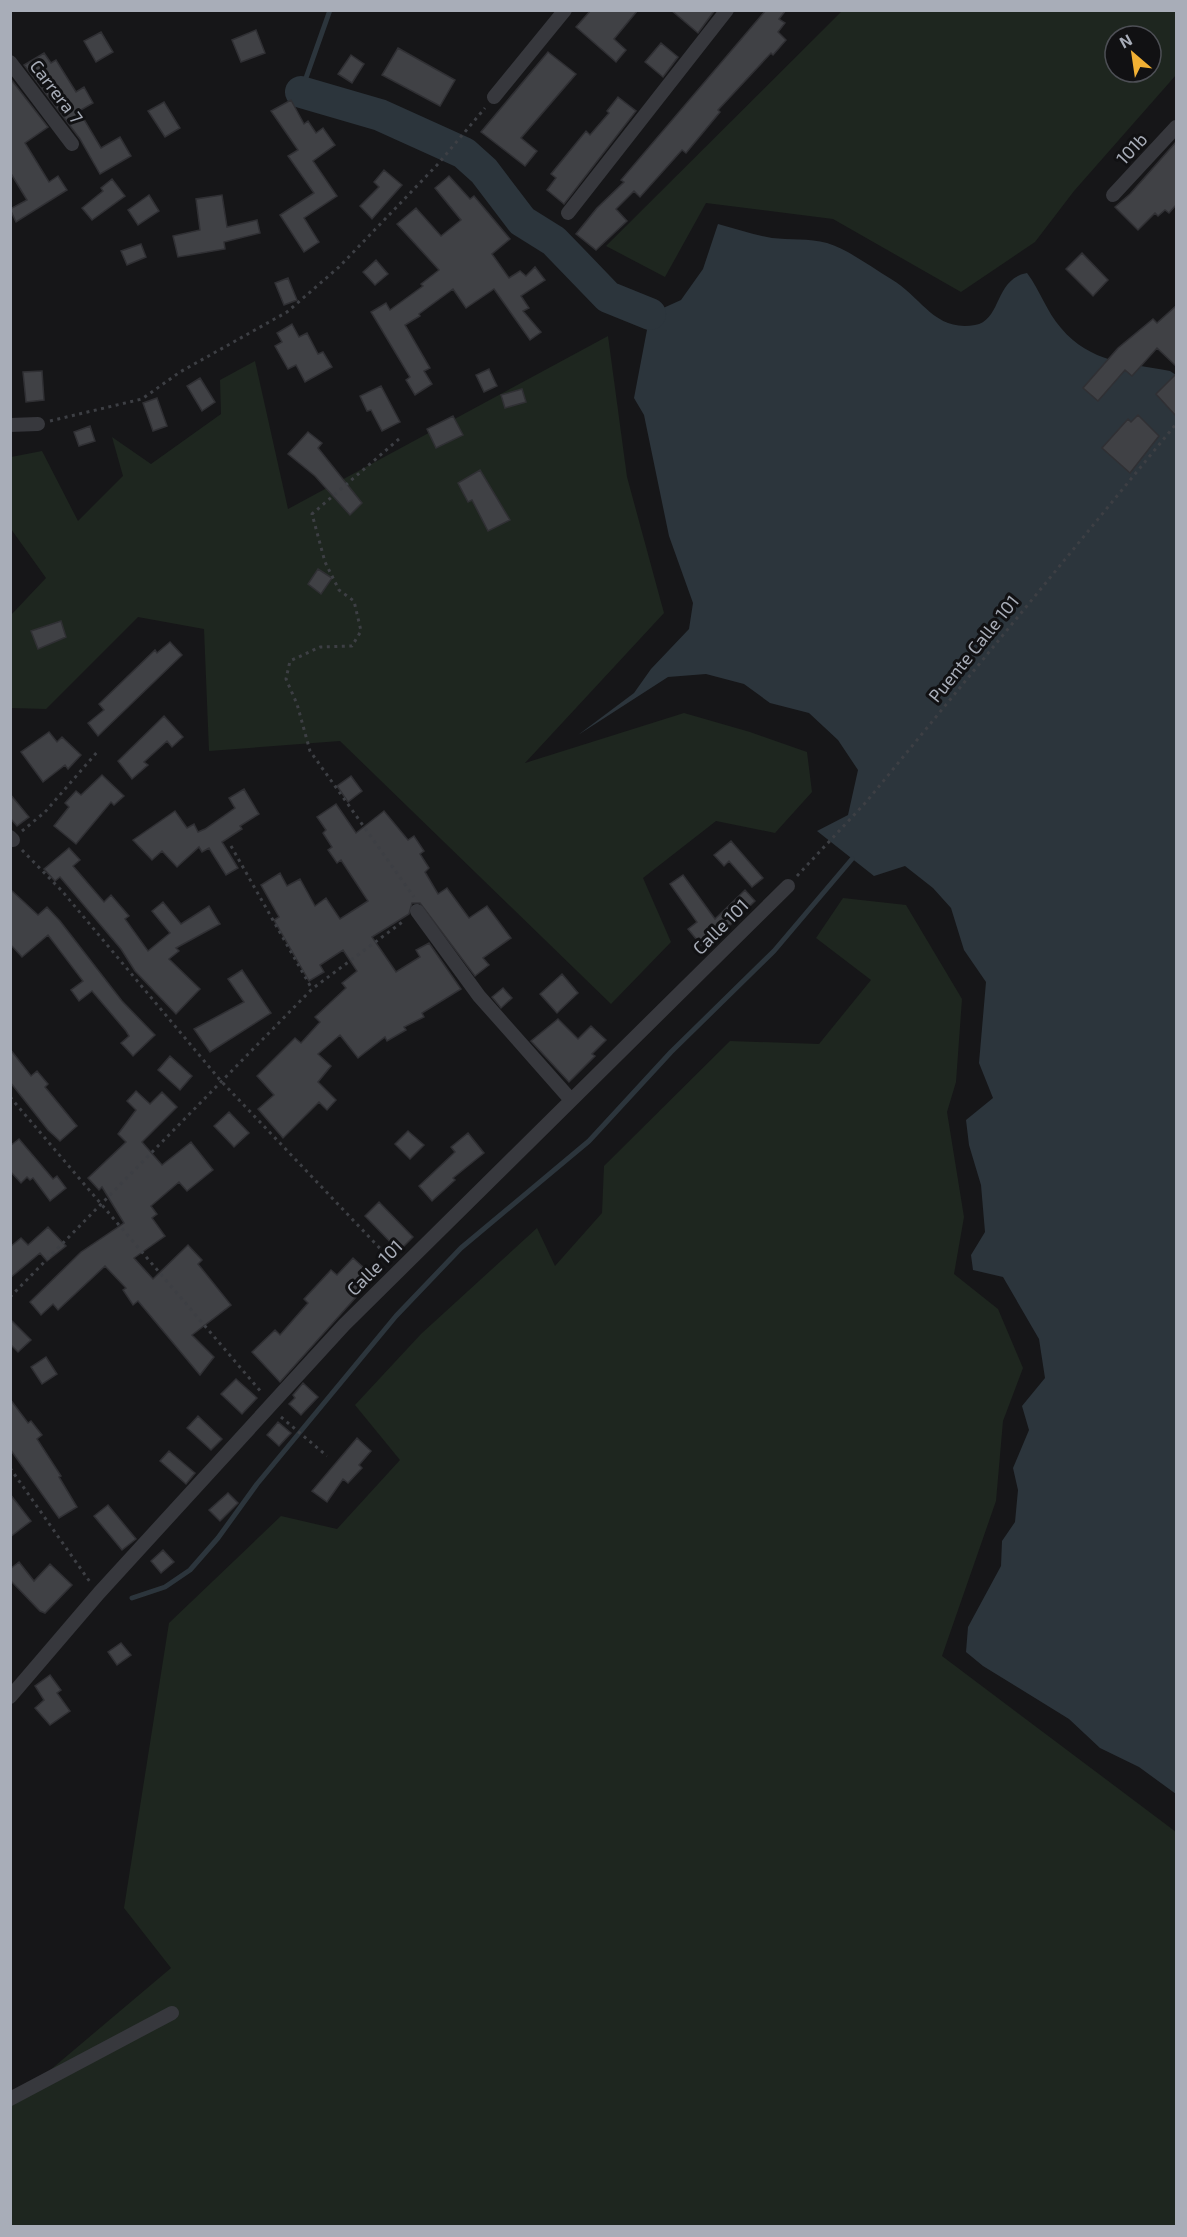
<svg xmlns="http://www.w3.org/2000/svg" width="1187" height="2237" font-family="'Exo 2',sans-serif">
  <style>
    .green { fill: #1e261f; fill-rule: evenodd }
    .water { fill: #2c353c }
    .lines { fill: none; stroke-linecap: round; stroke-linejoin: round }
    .stream { stroke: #2c353c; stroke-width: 5 }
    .river { stroke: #2c353c; stroke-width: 32 }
    .building { fill: #404145; stroke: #303034; stroke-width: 1.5 }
    .path { stroke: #3d3f44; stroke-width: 3; stroke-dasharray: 3 4.5; stroke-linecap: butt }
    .street { stroke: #37383d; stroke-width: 14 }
    .labels { text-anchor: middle; stroke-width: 6; stroke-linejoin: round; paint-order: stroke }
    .street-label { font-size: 18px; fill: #a8adb8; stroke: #111113 }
  </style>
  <rect width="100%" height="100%" fill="#161618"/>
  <!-- green -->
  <path class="green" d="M842,11H1176V75L1074,191L1035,242L961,292L833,219L706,203L665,277L606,246ZM1115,36H1151V72H1115Z
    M608,336L627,477L664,613L525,763L684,713L750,732L807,752L812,792L775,833L716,821L643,878L671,942L611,1004L340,741L209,751L204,629L138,617L46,709L11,708V615L46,578L11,529V457L42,451L78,521L123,476L112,437L151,464L221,414L220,380L255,361L288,509Z
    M843,898L906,905L962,999L956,1082L947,1112L964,1217L954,1274L998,1309L1023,1368L1003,1421L996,1501L942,1656L1176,1832V2226H11L10,2104L171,1968L124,1908L169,1623L281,1516L337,1529L400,1460L355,1405L421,1334L537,1228L555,1266L602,1213L604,1166L730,1041L819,1044L871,980L816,938Z"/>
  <!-- water -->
  <path class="water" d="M718,224C736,229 754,235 772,238C789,240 809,238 827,243C849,250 871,267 891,279C922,297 934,332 975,325C1002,320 994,279 1027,273C1040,290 1046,311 1061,328C1090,363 1128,363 1170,371L1176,375V1794L1139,1767L1100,1748L1069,1719L983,1666L966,1652L968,1627L1001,1566L1002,1541L1015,1522L1018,1490L1013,1468L1029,1430L1022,1406L1045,1378L1039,1339L1003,1277L973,1270L971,1255L985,1232L981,1185L969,1145L966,1120L993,1098L979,1063L986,982L964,950L951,908L933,888L905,866L874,876L817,831L848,815L858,770L838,740L809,713L770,703L744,684L706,674L668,677L578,735L634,693L651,669L689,629L693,603L669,536L644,415L634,398L650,314L681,300L703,269Z"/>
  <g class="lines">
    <!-- stream -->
    <path class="stream" d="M301,92L330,10
      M132,1598L165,1587L190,1570L218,1538L257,1484L396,1316L461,1248L589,1141L671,1052L774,951L852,859"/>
    <!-- river -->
    <path class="river" d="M301,92L380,115L464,153L484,171L522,221L554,241L608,297L650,314"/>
  </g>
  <!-- building -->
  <path class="building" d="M591,10H638L614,39L626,50L616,62L576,27Z
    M671,10H715L698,33Z
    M766,10H786L779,19L785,23L778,32L786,40L773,55L771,53L718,110L720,112L686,153L682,150L640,197L634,191L616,209L627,221L596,250L576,234L597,208L624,182L621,180Z
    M256,30L265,53L241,62L232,40Z
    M101,32L113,52L96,62L84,41Z
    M661,43L678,57L663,77L645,62Z
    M398,48L455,80L440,106L382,75Z
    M548,52L576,74L521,138L537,151L525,166L481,132Z
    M44,53L51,63L56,60L76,92L84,87L93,103L79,111L101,148L120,137L131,156L100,174L80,139L24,65Z
    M351,55L364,64L352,83L338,74Z
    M10,78L48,127L25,143L49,182L58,176L67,190L16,222L10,209L27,200L10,172Z
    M618,97L636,111L564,204L547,190L556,178L551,174L586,131L590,135L609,113L607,111Z
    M291,100L304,124L308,121L316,133L323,128L335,145L313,161L337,196L304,218L319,242L304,252L280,215L314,193L288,156L298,150L271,111Z
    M164,102L180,128L165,137L148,111Z
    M1176,142V205L1169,213L1165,210L1158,216L1155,213L1138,230L1115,207L1130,194Z
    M384,170L402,185L372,219L360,206L379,187L374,182Z
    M449,176L470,199L474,196L510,239L492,254L509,278L520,271L526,276L535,267L545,280L521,296L529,308L523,311L541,332L530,340L494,289L466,308L453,289L419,314L420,316L405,325L430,368L424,371L432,384L415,395L406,380L410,377L371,312L386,303L390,310L423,286L421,284L439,270L397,224L416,208L441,236L461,220L435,188Z
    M112,179L125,196L92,220L82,208L103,191L101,188Z
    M149,195L159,211L138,225L128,210Z
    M222,195L227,227L257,220L260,233L224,242L225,249L178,257L173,236L200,230L196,199Z
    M141,244L146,257L127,265L121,251Z
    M1082,253L1108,280L1093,296L1066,269Z
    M376,260L388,274L375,285L363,272Z
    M288,278L297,300L284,305L275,283Z
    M1176,306V366L1157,348L1132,376L1125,370L1098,401L1083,388L1118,348L1153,319L1157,323Z
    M292,324L299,337L307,333L318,354L323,352L332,367L305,382L296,365L288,369L275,346L282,342L277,333Z
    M489,369L497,386L484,392L476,375Z
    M42,371L44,400L26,402L23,372Z
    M1176,374V416L1156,394Z
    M200,378L215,402L202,411L187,386Z
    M381,386L400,422L382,431L371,410L367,411L360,396Z
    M522,389L526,402L505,408L501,395Z
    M157,398L167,426L153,431L143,403Z
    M1138,415L1159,436L1130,473L1102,448L1128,419L1131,422Z
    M453,416L463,435L436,448L427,429Z
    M90,426L95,441L79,446L74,432Z
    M308,432L322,443L318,448L362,503L350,515L315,476L288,454Z
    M480,470L510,520L488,531L472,500L468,502L458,483Z
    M318,569L332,578L321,594L308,584Z
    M61,621L66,637L38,649L31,631Z
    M170,642L182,655L98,736L88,723L104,710L99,704L155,650L157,653Z
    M164,716L183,737L172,747L167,741L144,762L148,765L132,779L118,761Z
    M49,732L57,742L62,737L81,755L68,769L65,765L43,782L21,752Z
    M102,775L124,796L114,805L111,802L76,844L54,826L69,807L65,803L76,791L81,795Z
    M351,776L362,791L348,802L337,786Z
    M244,789L259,814L240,826L242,829L222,842L238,868L226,875L209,848L202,852L199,847L177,867L162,851L152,860L133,840L175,811L187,828L194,824L198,832L205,829L235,808L229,798Z
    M10,794L29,817L17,826L10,818Z
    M336,804L356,833L384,811L408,840L414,836L424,851L420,854L429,868L425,872L438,894L447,888L469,918L487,906L511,938L483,958L489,965L475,976L420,903H412L409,914L372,937L396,972L420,957L416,950L429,943L461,989L422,1013L424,1017L404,1027L406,1030L387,1041L385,1037L358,1058L340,1035L318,1054L331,1066L318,1082L336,1100L327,1110L319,1102L283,1138L258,1109L274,1095L257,1076L295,1038L301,1043L320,1022L315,1017L346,988L342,983L357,971L343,950L320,965L324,972L309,981L274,920L279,917L261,885L280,873L287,886L300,879L315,906L326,898L340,919L368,901L341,860L337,863L328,850L332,847L323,833L326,830L317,817Z
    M731,841L763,878L752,887L729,861L724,866L714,855Z
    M69,848L80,860L73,866L104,902L111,895L129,916L125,919L148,951L170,933L152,911L163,902L181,924L209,906L220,924L176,948L179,951L169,959L200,989L176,1014L135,971L121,949L60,877L55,881L44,869Z
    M683,875L715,919L745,890L755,901L727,928L726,926L701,945L688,929L697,922L670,884Z
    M10,889L38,915L47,907L60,921L122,1001L155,1035L133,1056L121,1043L129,1036L126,1031L92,991L79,1001L71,990L83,981L48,935L22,957L10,944Z
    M242,970L271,1013L210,1052L194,1029L244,1002L228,979Z
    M562,974L578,993L557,1013L540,994Z
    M503,988L512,998L501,1008L492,997Z
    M558,1019L578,1039L591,1026L606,1040L592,1054L595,1056L569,1082L531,1041Z
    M10,1049L31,1076L37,1071L48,1084L45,1087L77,1126L60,1141L48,1130L10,1082Z
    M170,1056L192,1076L180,1090L158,1070Z
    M136,1091L150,1104L162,1092L177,1107L142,1142L162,1165L191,1142L213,1170L187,1191L179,1182L151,1206L157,1214L152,1218L165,1236L134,1258L153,1279L188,1245L202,1260L198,1264L231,1305L192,1335L214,1357L200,1375L138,1301L133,1305L123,1290L126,1288L105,1266L58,1310L53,1304L41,1315L30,1302L81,1252L124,1223L102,1187L99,1190L88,1178L126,1142L118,1134L136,1110L127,1101Z
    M229,1112L249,1133L234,1147L214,1126Z
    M408,1131L424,1145L410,1159L395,1144Z
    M468,1133L484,1153L453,1178L455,1180L432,1201L419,1186L455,1152L451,1147Z
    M19,1139L53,1179L57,1176L66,1188L50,1201L33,1178L30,1180L27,1177L21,1183L10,1171V1146Z
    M379,1202L413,1237L399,1251L365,1216Z
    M48,1227L66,1246L47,1261L40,1253L10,1278V1247L21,1238L28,1245Z
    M353,1258L374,1277L280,1382L252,1352L275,1330L280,1335L308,1303L304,1299L331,1270L337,1275Z
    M10,1319L31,1340L18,1352L10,1344Z
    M46,1357L57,1374L42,1384L31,1367Z
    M236,1379L257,1398L242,1414L221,1394Z
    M303,1383L318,1397L301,1415L289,1404L295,1398L293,1395Z
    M10,1399L28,1423L31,1421L42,1435L37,1439L61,1476L59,1477L77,1507L59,1518L10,1449Z
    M198,1416L222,1439L211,1450L187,1428Z
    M278,1422L291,1433L279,1446L267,1435Z
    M357,1438L371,1451L359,1465L362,1468L348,1483L343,1479L327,1502L312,1491Z
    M169,1451L195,1473L186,1484L160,1461Z
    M228,1493L238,1503L220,1521L209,1510Z
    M10,1494L31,1521L10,1537Z
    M108,1505L136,1539L122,1550L94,1516Z
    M163,1550L174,1562L161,1573L151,1561Z
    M19,1562L34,1581L50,1564L72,1585L45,1613L40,1611L10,1580V1569Z
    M121,1643L131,1655L117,1665L108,1652Z
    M50,1675L61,1690L57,1693L70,1711L50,1725L35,1708L44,1700L35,1686Z"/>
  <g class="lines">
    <!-- path -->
    <path class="path" d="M50,421L142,399L180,372L287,312L339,267L438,164L485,108
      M399,439L312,514L325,562L339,590L354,601L361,631L352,646L320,647L290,661L286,679L297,704L310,751L414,897
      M22,831L45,812L98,751
      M231,846L312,989
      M22,850L62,891L221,1081L391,1260
      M797,876L867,801L1176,424
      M10,1097L262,1393
      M10,1297L312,989L405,920
      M281,1417L327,1456
      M10,1468L90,1582"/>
    <!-- street -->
    <path class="street" d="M10,62L72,144
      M494,97L565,10
      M1113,195L1176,127
      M568,213L727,10
      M10,425L38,424
      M10,837L13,840
      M417,911L479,996L571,1100
      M10,1697L99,1593L344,1325L788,886
      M10,2099L172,2013"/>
  </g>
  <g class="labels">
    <!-- street labels -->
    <g class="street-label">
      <text transform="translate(56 92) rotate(53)" y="6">Carrera 7</text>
      <text transform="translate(1132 149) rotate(-47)" y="6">101b</text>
      <text transform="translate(974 649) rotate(-51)" y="6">Puente Calle 101</text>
      <text transform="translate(721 927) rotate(-45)" y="6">Calle 101</text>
      <text transform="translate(375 1268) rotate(-45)" y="6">Calle 101</text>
    </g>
  </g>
  <!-- border -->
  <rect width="1187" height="2237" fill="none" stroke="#a8adb8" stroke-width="24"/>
  <!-- north arrow -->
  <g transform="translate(1133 54) rotate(331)"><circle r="28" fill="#111113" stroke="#4d4f55" stroke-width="1.5"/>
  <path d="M0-4.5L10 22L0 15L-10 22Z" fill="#f2b134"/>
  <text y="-9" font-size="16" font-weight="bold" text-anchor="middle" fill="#a8adb8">N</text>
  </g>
</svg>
